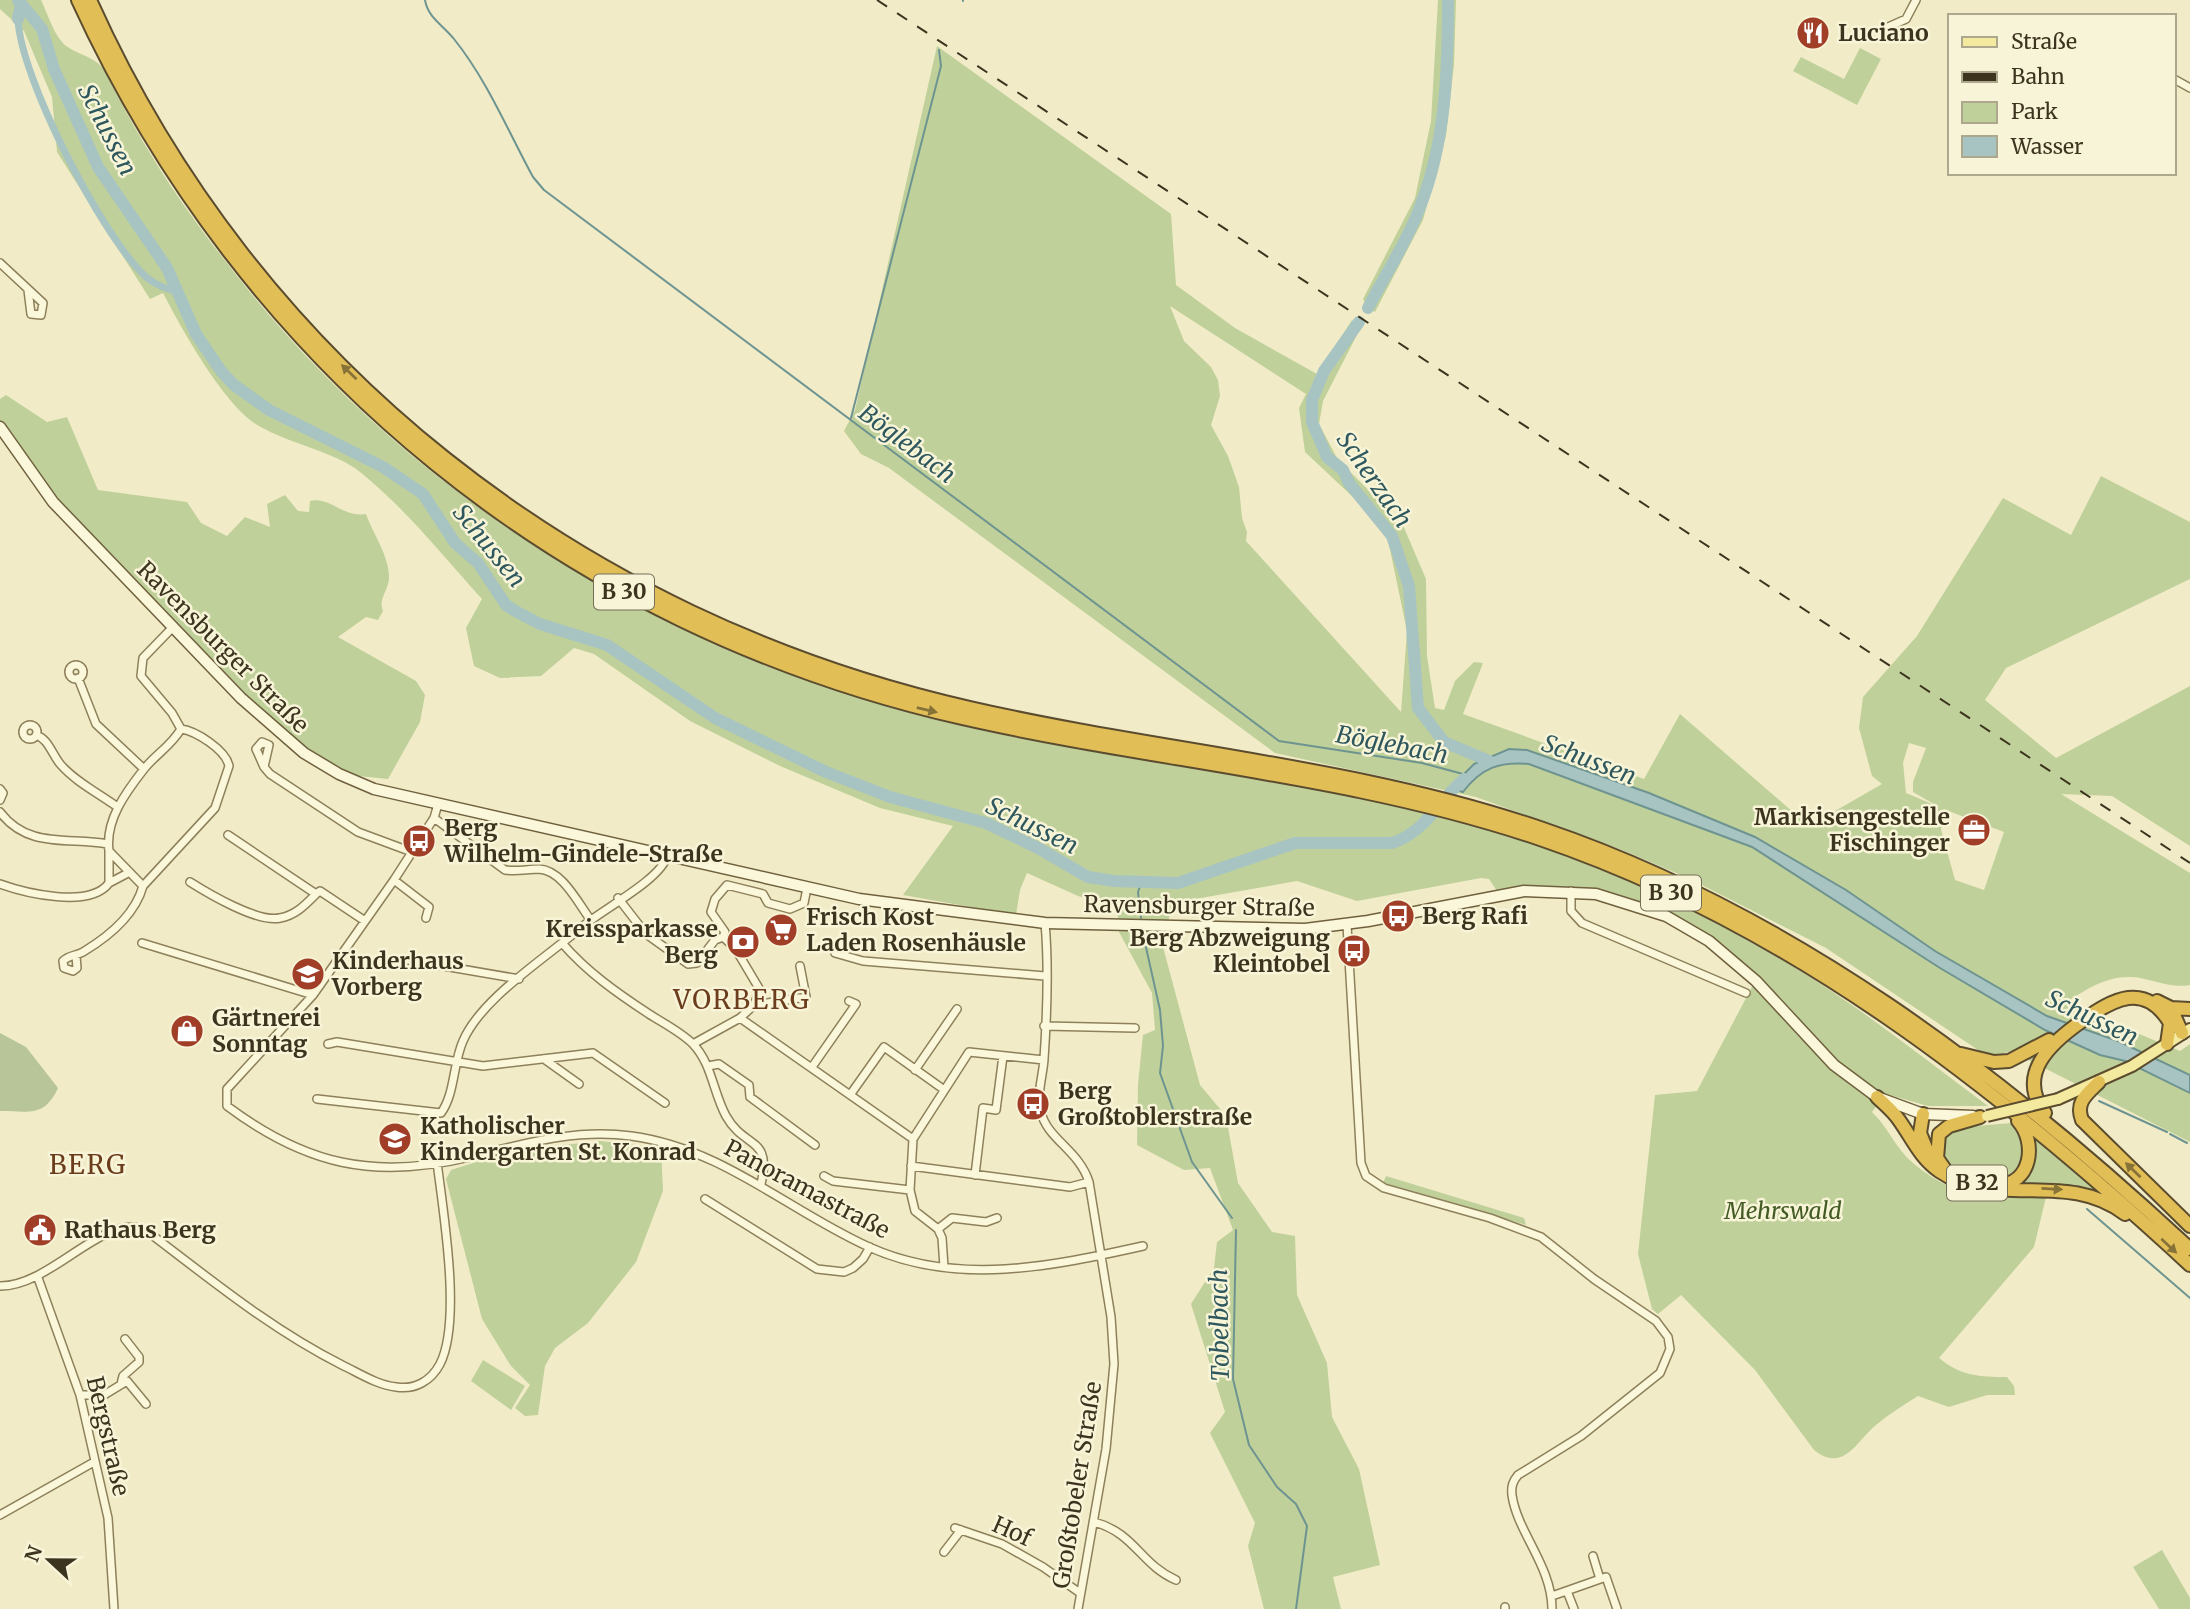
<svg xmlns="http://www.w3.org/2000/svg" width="2190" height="1609" font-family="Merriweather,serif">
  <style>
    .green { fill: #bfd09a; fill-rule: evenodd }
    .cemetery { fill: #b7c599 }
    .water { fill: #a8c4c2; stroke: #6e9491; stroke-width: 2 }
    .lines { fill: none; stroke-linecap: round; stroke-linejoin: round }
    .stream { stroke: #6e9491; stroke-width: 2 }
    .canal { stroke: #a8c4c2; stroke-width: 7 }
    .river { stroke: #a8c4c2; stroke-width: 12 }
    .street-casing { stroke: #8e805b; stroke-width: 10 }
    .secondary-casing { stroke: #70603e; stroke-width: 13 }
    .primary-casing { stroke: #5c4c2f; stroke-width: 14 }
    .highway-casing { stroke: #5c4c2f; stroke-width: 16 }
    .street { stroke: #faf7db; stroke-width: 7 }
    .secondary { stroke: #faf7db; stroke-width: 10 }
    .primary { stroke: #f4ea9f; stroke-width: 10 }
    .highway { stroke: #e2bf56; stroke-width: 12 }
    .rail { stroke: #3d341f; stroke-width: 2; stroke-dasharray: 12 12; stroke-linecap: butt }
    .primary-bridge-casing { stroke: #5c4c2f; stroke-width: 14; stroke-linecap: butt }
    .primary-bridge { stroke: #f4ea9f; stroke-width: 10 }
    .oneway { fill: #877338 }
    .labels { text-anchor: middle; stroke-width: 5; stroke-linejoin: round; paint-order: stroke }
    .shield { fill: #f8f4d7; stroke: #756e56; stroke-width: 2 }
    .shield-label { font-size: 21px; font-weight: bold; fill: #3d341f }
    .poi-label { font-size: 23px; font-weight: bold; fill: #3d341f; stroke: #f8f4d7; text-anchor: start }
    .street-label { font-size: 23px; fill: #3d341f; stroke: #f8f4d7 }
    .park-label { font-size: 23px; font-style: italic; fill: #435b25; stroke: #f8f4d7 }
    .water-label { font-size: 24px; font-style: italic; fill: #2e585e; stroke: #f8f4d7 }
    .quarter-label { font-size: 26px; letter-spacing: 2px; fill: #6c3d1d; stroke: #f8f4d7 }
  </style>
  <rect width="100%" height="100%" fill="#f1ecc7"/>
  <!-- green -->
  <path class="green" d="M0,0H41C47,12 53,32 62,42C71,53 91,55 101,66C108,74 113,88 118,97C129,117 140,138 153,158C179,201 210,242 241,281C423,510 681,659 963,726C1035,743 1109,753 1182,765C1301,784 1420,806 1535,845C1630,877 1723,922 1808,976C1870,1015 1929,1062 1988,1106H1928L1886,1094L1872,1112C1888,1127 1896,1149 1913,1163C1955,1199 1994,1199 2046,1197L2034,1247L1939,1358C1961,1376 1979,1377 2007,1377L2014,1386L2015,1395H1987L1949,1407L1918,1396C1904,1405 1889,1414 1876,1425C1857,1440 1844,1474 1814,1450L1755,1370L1681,1295L1658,1314L1652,1309L1638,1254L1655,1095L1697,1091L1755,981L1686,927L1617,899L1499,894L1489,879L1481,878L1357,901L1297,881L1172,903L1163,947L1200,1085L1226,1116L1238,1183L1272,1232L1295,1236L1297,1295L1327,1363L1332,1417L1359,1469L1380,1565L1333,1577L1341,1609H1264L1248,1546L1255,1523L1210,1433L1225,1412L1191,1304L1214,1268L1217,1242L1233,1230L1210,1168L1184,1170L1137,1145L1138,1084L1143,1035L1155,1030L1152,993L1119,932L1117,907L1078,896L1027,873L1020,890L1016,915L903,895L953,826L880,808L780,766L690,721L594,654L574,648L541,676L500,678L474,666L466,628L482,599C443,556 406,509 360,472C336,452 287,443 259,426C225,407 181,328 163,293L150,299L57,152L52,97L24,31L0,9Z
    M1438,0H1456L1454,65L1446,135L1423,220L1375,312L1368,308L1363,299L1415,198L1431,121Z
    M937,46L1171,214L1176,285L1235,328L1317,374L1352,320L1360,329L1323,401L1319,424L1338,460L1402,523L1426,579L1427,656L1435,708L1444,710L1455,681L1474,662L1483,663L1463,714L1644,779L1680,714L1809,826L1882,784L1872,776L1859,728L1863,697L1917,636L2003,498L2071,535L2101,476L2190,522V579L2006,668L1985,700L2056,758L2190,686V846L2112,796L2061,794L2190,873V985C2168,989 2152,978 2131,977C2106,976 2085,990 2065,1003L2180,1051L2190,1044V1142L2011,1051L1996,1056L1984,1054L1826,948L1688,878L1622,850L1476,797L1275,753L889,468L861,454L844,431L855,410ZM1170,306L1306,394L1299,408L1305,452L1370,513L1387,535L1407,631L1401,712L1246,541L1247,532L1242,518L1239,487L1228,456L1211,425L1220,396L1218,380L1211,367L1184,341ZM1909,743L1926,748L1913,782V792L1939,807L1906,793L1903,763ZM1946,810L2004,832L1984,890L1955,880L1941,829Z
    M1860,48L1881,59L1857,105L1793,71L1801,57L1844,79Z
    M6,395L47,422L67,417L98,490L187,502L201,523L227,536L245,517L270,527L267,504L285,495L298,511L309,512L310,501C330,496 343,518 366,514C373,534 390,557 389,579C388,591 378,599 383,611L378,620L366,617L338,637L416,681L425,695L420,722L388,779L339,774L289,741L53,502L0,427V399Z
    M2011,1123L2022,1133L2025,1159C2004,1190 1975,1183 1945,1166C1923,1124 1986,1126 2011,1123Z
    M2031,1134L2108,1198L2067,1185L2008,1188L2017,1182Z
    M601,1141L661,1148L663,1191L636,1262L588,1323L555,1348L545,1366L538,1415L525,1416L515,1408L530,1385L511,1366L482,1319L446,1179L451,1170L514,1150Z
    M1386,1176L1524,1218L1526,1225L1383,1183Z
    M483,1360L525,1386L511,1410L471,1381Z
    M2162,1550L2190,1598V1609H2159L2133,1567Z"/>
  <!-- cemetery -->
  <path class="cemetery" d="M0,1033L26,1047L58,1088C44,1118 29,1111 0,1111Z"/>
  <!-- water -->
  <path class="water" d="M1509,749L1527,750L1649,793L1755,837L1846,890L1935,951L2047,1016L2118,1041L2190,1075V1093L2125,1061L2100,1055L2045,1030L1940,968L1752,847L1529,764C1500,761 1481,768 1463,792L1450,788L1474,764Z"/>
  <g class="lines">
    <!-- stream -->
    <path class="stream" d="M425,0C428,18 443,25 454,39C487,80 508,131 533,177L544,190L1279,741L1422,763L1463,774
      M963,1V0
      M851,418L941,66L939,50
      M1141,918L1138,892L1141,883
      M1143,934L1160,1010L1163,1046L1160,1073L1192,1162L1232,1218
      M2099,1101L2167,1132
      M2170,1134L2187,1143
      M2087,1209L2190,1298
      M1236,1230L1233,1379L1249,1445L1277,1487L1296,1504L1307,1526L1296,1609"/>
    <!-- canal -->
    <path class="canal" d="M18,19C20,77 101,234 144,275C153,284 165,288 177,292"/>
    <!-- river -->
    <path class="river" d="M18,0L42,29L54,69L98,167L167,268L196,334L221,371L234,385L269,410L383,467L423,494L455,543L478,563L506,605L517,612L540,624L607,645L715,718L826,772L890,797L986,823L1038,848L1088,877L1114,881L1178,883L1295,843H1392C1426,832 1439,800 1464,779
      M18,19L21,4
      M1368,308C1385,275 1407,242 1420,207C1446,141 1448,71 1448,0
      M1359,322L1324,371L1312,400V422L1327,457L1343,470L1349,483L1392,536L1409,586L1418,708L1444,742L1489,761"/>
    <defs>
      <path id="street" d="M1889,37L1886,28L1906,19L1916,0
        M2174,79L2190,88
        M0,263L43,303L41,315L31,314L28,290
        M173,627L143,658L141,676L172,713L181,729C196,731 226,750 229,766L215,808L143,886L109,851C105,820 126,792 144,769C156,754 171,746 181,729
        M69 672a7 7 0 1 1 14 0a7 7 0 1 1-14 0Z
        M78,678L96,724L144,769
        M23 732a7 7 0 1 1 14 0a7 7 0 1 1-14 0Z
        M36,735C49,739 52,755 61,765C76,782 98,793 116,806
        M264,767L256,749L262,742L269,745L264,767L270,774L358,832L412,852
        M0,789L3,793L0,800
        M438,804L434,818L394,880L313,995L227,1089V1106C306,1165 374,1180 470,1157C523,1144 576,1128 631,1136C722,1148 789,1211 869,1247C957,1287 1053,1266 1143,1246
        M0,812C28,849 68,837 108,844
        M434,818L505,870C518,872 527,869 539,869C562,870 578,903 590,919
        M228,835L316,894L320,891L365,921
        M109,851V883L128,873
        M394,880L429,907L426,918
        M190,882C209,894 258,923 280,918C296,915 305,905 316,894
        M0,884C25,893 90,909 109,883
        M1571,891V911L1582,923L1746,993
        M618,898L646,934L688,964L697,963L715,940L723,937
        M1045,923C1049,967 1047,1015 1044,1059C1043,1076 1036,1095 1041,1112C1047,1139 1079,1150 1089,1182L1111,1317L1114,1364L1106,1449L1078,1609
        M1347,925L1361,1163L1366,1176L1384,1188L1490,1218L1541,1237L1594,1279L1656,1321L1668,1337L1670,1349L1660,1373L1581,1436L1518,1475C1513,1481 1511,1486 1512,1495C1517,1532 1552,1566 1552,1609
        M142,943L313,995
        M562,943C587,972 617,993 649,1014C663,1023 681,1032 693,1044C712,1064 713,1092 726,1116C745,1150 772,1135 761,1184
        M835,953L863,961L1045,976
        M76,956L77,968L73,971L64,968L63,961C69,955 76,956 83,952C108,937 135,915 143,886
        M400,966L403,959L519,979
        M754,1005L806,997L800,966
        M740,1018L754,1005L760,990L735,948L723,937L725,932L711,912L715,899L727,885L763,894L768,903L790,909L804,903L807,888
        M1044,1026L1135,1028
        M328,1044L337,1042L483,1066L593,1053L665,1103
        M693,1044L740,1018L913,1139
        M544,1059L579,1084
        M708,1066L719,1064L749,1085L750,1097L815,1145
        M812,1067L856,1004L849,1001
        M915,1070L957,1009
        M850,1095L884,1047L943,1089
        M317,1099L441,1113C455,1094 453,1063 463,1041C481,999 543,960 578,930C599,911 661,880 667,856
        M911,1166L1070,1187L1089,1182
        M975,1175L983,1108L996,1110L1003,1056
        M824,1176L833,1181L910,1190
        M705,1199L817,1269L844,1272L853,1268L863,1259L870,1247
        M938,1229L952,1218L986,1222L997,1218
        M944,1267L942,1238L938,1229L915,1211L910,1190L913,1139L969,1052L1044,1060
        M38,1278L80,1395L108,1518L114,1609
        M0,1286C52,1287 108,1207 148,1232C210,1279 272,1330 342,1365C359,1373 377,1385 396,1387C415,1390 431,1381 440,1364C462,1321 443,1211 437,1162
        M121,1384L123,1376L139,1362V1357L125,1339
        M80,1395H104L127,1381L146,1404
        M0,1515L94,1462
        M1094,1522C1135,1533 1140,1564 1176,1580
        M955,1528L1002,1544L1043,1567L1080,1593
        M944,1552L961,1530
        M1593,1556L1600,1579
        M1567,1591L1574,1609
        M1552,1596L1606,1577L1617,1609
        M1505,1607V1609"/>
      <path id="secondary" d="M0,427L53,502L241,698L304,753L339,774L374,789L859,899L1045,923L1305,929L1368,921L1524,891L1596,894L1666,916L1709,941L1756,981L1834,1065L1877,1097L1923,1114L1973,1116"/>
      <path id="primary" d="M2058,1099L2132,1066L2190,1029"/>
      <path id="highway" d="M78,0C247,369 566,628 962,718C1155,762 1351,775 1540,839C1790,924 1998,1088 2190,1265
        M90,0C254,367 581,620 970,708C1161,752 1357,765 1543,829C1790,913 2001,1073 2190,1249
        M2157,1001L2171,1008L2190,1009
        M2171,1008L2182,1033
        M1961,1054L1994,1062L2009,1061L2049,1040
        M2099,1082C2087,1094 2075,1102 2082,1120L2190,1226
        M1877,1097C1884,1104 1893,1111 1899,1120C1912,1138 1920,1158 1939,1171C1996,1210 2066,1169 2125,1214
        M2045,1113C2015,1074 2052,1042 2082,1021C2113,999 2145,981 2170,1023L2167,1044
        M1923,1114L1920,1133L1928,1153
        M1946,1171L1937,1158L1939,1134L1949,1126L1980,1117
        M1997,1185C2032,1185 2037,1142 2018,1121"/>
    </defs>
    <!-- street casing -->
    <use href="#street" class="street-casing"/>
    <!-- secondary casing -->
    <use href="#secondary" class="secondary-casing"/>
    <!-- primary casing -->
    <use href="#primary" class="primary-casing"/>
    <!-- highway casing -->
    <use href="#highway" class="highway-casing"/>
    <!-- street -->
    <use href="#street" class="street"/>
    <!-- secondary -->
    <use href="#secondary" class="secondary"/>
    <!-- primary -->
    <use href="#primary" class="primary"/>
    <!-- highway -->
    <use href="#highway" class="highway"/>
    <!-- rail -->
    <path class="rail" d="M877,0L2190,863"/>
    <defs>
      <path id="primary-bridge" d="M1987,1116L2058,1099"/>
    </defs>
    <!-- primary-bridge casing -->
    <use href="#primary-bridge" class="primary-bridge-casing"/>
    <!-- primary-bridge -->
    <use href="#primary-bridge" class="primary-bridge"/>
  </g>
  <!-- one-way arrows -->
  <defs><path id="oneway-solid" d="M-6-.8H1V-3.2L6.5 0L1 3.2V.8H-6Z" transform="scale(1.75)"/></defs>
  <g class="oneway">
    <use href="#oneway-solid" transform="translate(349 372) rotate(-136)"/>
    <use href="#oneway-solid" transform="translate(927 710) rotate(13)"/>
    <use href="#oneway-solid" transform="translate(2133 1170) rotate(-136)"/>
    <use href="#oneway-solid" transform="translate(2052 1189) rotate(3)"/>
    <use href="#oneway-solid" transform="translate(2169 1246) rotate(43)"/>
  </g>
  <!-- icons -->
  <defs>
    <symbol id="restaurant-disc" viewBox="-11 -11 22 22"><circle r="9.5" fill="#a03e28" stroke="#f8f4d7"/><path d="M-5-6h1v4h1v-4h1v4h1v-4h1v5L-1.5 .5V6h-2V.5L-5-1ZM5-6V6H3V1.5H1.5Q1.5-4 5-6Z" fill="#fff"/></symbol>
    <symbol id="office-disc" viewBox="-11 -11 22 22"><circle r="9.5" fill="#a03e28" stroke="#f8f4d7"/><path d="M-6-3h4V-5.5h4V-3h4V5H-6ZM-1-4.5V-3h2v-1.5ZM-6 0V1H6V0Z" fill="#fff"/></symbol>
    <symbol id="bus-disc" viewBox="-11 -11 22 22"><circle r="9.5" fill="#a03e28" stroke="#f8f4d7"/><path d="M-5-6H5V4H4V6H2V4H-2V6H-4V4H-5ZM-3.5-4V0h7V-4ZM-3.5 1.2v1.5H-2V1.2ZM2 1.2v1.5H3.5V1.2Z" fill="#fff"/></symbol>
    <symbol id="supermarket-disc" viewBox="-11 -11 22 22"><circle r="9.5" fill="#a03e28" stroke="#f8f4d7"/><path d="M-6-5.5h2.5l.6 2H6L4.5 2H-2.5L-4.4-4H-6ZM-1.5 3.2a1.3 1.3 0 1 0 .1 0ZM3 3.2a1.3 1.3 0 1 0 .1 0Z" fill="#fff"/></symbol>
    <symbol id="bank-disc" viewBox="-11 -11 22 22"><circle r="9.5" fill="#a03e28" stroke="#f8f4d7"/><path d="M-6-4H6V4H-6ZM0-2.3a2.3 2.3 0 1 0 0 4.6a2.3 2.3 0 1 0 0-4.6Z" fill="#fff"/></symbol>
    <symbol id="school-disc" viewBox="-11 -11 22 22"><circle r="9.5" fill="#a03e28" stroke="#f8f4d7"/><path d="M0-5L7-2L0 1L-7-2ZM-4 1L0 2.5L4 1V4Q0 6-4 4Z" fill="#fff"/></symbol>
    <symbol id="shop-disc" viewBox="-11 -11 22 22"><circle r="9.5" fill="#a03e28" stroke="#f8f4d7"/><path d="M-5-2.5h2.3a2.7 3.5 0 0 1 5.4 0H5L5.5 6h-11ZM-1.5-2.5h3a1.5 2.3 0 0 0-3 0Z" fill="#fff"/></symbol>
    <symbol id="civic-disc" viewBox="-11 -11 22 22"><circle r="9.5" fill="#a03e28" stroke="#f8f4d7"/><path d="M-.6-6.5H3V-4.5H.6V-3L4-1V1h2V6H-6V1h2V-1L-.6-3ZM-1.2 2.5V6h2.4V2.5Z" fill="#fff"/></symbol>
  </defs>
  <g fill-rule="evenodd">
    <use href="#restaurant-disc" x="1794" y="14" width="38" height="38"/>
    <use href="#office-disc" x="1955" y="811" width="38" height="38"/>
    <use href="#bus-disc" x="400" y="822" width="38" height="38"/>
    <use href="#bus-disc" x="1379" y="897" width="38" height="38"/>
    <use href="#supermarket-disc" x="762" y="911" width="38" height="38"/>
    <use href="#bank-disc" x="724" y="923" width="38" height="38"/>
    <use href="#bus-disc" x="1335" y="932" width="38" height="38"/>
    <use href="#school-disc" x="289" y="955" width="38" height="38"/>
    <use href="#shop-disc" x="168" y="1012" width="38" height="38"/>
    <use href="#bus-disc" x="1014" y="1085" width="38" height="38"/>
    <use href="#school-disc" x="376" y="1120" width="38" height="38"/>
    <use href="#civic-disc" x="21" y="1211" width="38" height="38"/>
  </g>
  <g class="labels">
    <!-- shield labels -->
    <g class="shield">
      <rect x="594" y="574.5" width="60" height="35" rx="5"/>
      <rect x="1641" y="875.5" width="60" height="35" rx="5"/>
      <rect x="1947" y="1165.5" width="60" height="35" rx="5"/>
    </g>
    <g class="shield-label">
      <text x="624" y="599">B 30</text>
      <text x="1671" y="900">B 30</text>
      <text x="1977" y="1190">B 32</text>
    </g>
    <!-- poi labels -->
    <g class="poi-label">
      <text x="1838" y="41">Luciano</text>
      <text x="1950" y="825" text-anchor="end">Markisengestelle<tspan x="1950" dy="26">Fischinger</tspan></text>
      <text x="444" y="836">Berg<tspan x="444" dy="26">Wilhelm-Gindele-Straße</tspan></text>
      <text x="1422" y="924">Berg Rafi</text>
      <text x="806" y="925">Frisch Kost<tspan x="806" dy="26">Laden Rosenhäusle</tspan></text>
      <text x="718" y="937" text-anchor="end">Kreissparkasse<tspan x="718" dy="26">Berg</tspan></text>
      <text x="1330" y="946" text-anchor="end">Berg Abzweigung<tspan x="1330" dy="26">Kleintobel</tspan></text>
      <text x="332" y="969">Kinderhaus<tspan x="332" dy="26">Vorberg</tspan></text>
      <text x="212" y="1026">Gärtnerei<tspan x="212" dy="26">Sonntag</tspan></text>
      <text x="1058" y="1099">Berg<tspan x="1058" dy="26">Großtoblerstraße</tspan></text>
      <text x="420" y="1134">Katholischer<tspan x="420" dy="26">Kindergarten St. Konrad</tspan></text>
      <text x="64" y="1238">Rathaus Berg</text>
    </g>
    <!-- street labels -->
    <g class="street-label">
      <text transform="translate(223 647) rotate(45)" y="8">Ravensburger Straße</text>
      <text transform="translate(1199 906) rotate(1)" y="8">Ravensburger Straße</text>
      <text transform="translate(807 1189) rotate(28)" y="8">Panoramastraße</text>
      <text transform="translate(108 1436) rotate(77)" y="8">Bergstraße</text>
      <text transform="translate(1077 1485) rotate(-81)" y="8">Großtobeler Straße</text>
      <text transform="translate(1012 1531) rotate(24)" y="8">Hof</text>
    </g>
    <!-- park labels -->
    <g class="park-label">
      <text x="1783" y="1219">Mehrswald</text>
    </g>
    <!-- water labels -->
    <g class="water-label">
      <text transform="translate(107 130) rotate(63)" y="8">Schussen</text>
      <text transform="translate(907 444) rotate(37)" y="8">Böglebach</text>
      <text transform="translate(1374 480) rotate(55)" y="8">Scherzach</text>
      <text transform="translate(489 546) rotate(51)" y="8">Schussen</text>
      <text transform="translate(1392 745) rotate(11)" y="8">Böglebach</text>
      <text transform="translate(1589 760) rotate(21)" y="8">Schussen</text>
      <text transform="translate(1032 826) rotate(26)" y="8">Schussen</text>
      <text transform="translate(2092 1018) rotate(25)" y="8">Schussen</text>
      <text transform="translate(1220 1325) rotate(-91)" y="8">Tobelbach</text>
    </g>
    <!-- quarter labels -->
    <g class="quarter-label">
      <text x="742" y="1009">VORBERG</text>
      <text x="88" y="1174">BERG</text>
    </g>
  </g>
  <!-- legend -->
  <rect x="1948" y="14" width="228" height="161" fill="#f8f4d7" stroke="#ada78d" stroke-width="2"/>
  <rect x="1962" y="37" width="35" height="10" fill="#f4ea9f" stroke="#ada78d" stroke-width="2"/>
  <text x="2011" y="49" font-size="21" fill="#3d341f">Straße</text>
  <rect x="1962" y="72" width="35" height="10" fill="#3d341f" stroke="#ada78d" stroke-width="2"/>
  <text x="2011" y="84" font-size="21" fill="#3d341f">Bahn</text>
  <rect x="1962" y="102" width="35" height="21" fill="#bfd09a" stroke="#ada78d" stroke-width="2"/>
  <text x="2011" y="119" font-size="21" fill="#3d341f">Park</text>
  <rect x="1962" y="136" width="35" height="21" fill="#a8c4c2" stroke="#ada78d" stroke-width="2"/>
  <text x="2011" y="154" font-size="21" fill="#3d341f">Wasser</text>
  <!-- north arrow -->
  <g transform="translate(49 1560) rotate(292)" stroke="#f8f4d7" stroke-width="5" paint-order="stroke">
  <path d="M0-5L12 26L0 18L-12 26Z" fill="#3d341f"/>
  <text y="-10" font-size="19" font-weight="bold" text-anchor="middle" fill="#3d341f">N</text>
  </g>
</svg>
